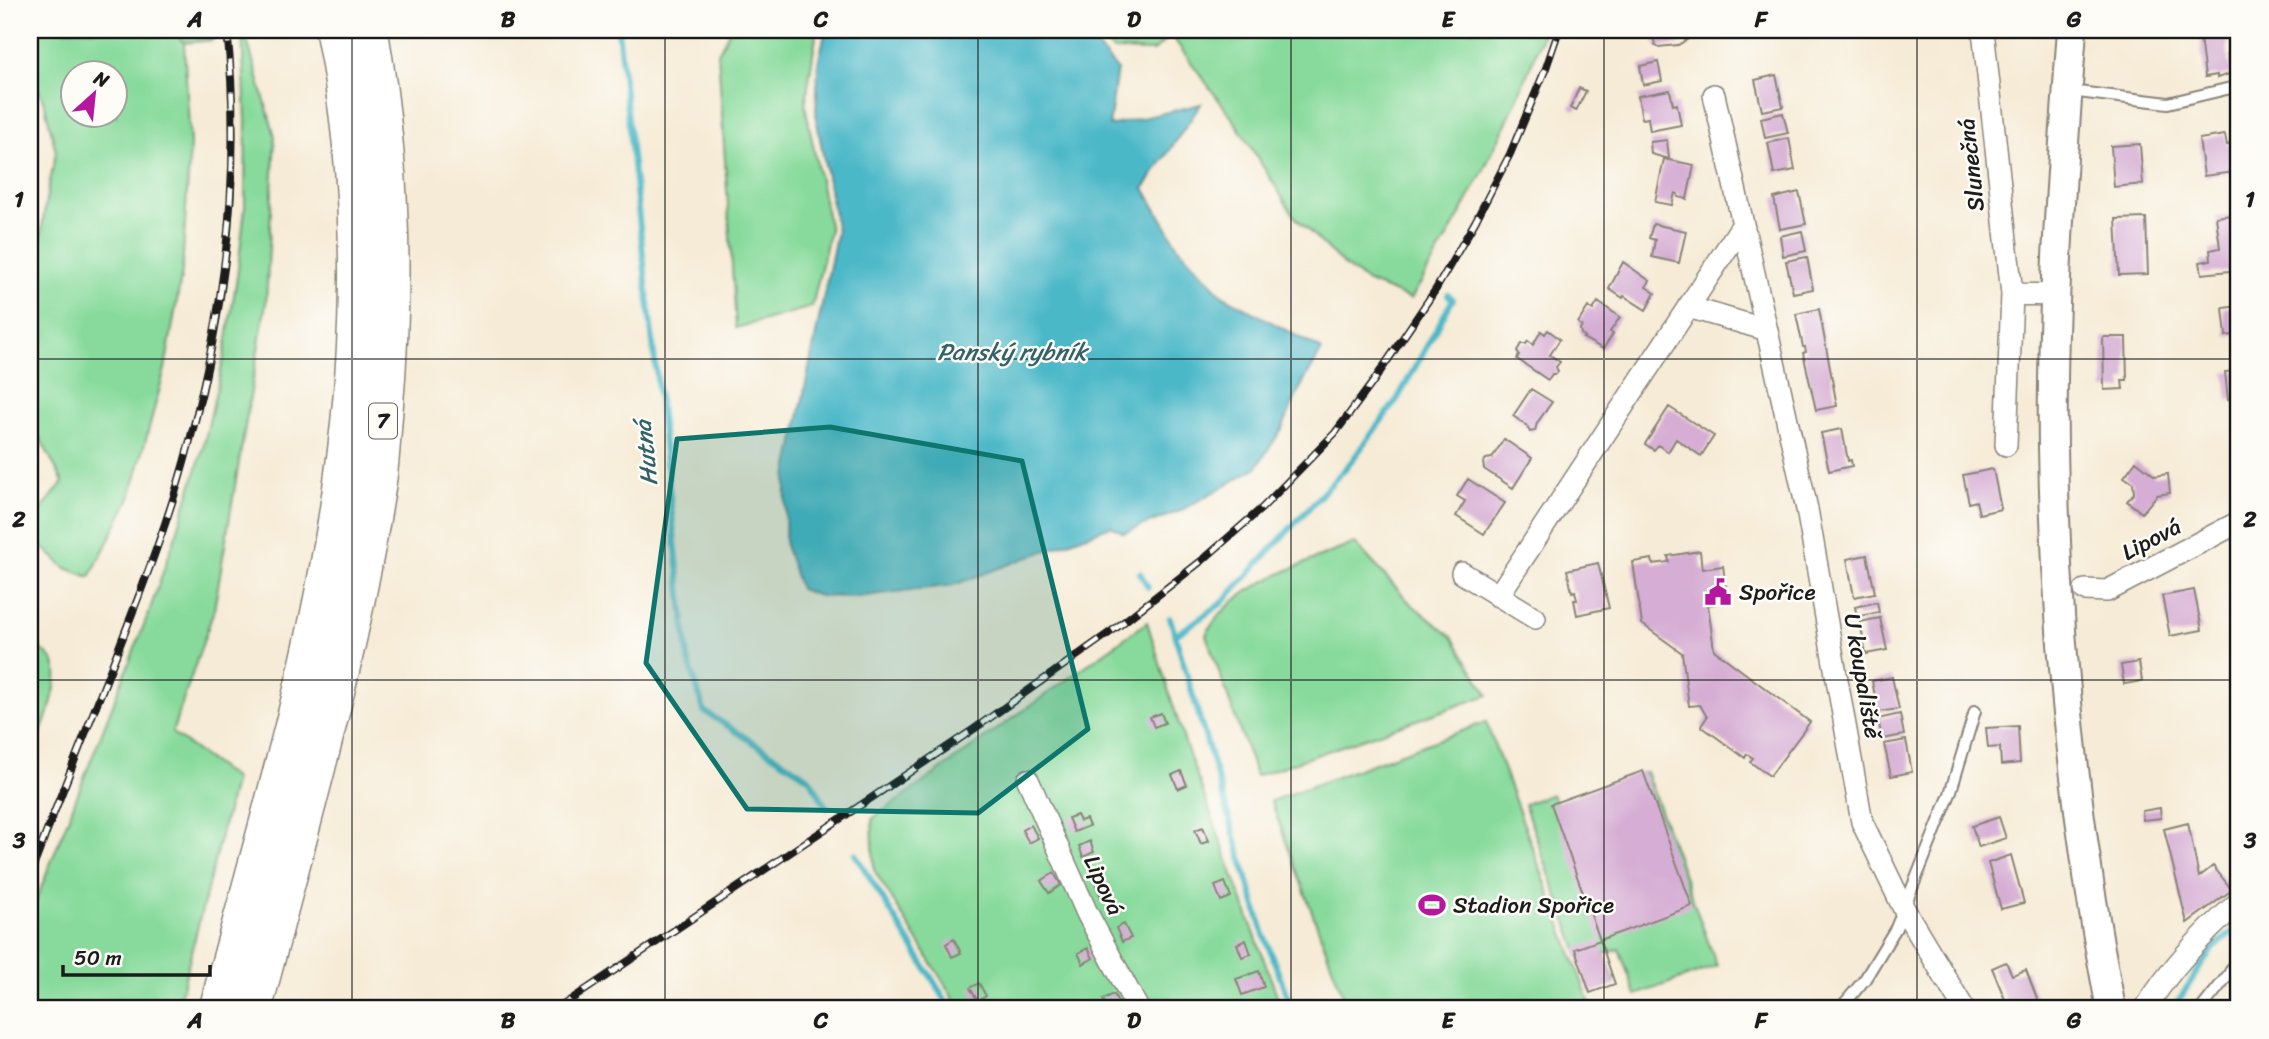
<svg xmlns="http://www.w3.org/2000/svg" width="2269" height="1039" font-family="Sriracha,sans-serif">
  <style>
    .green { fill: #87da9b; stroke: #527b5c; stroke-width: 2; fill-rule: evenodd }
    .forest { fill: #6dba83; stroke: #446b50; stroke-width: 2 }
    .water { fill: #4cb8c8; stroke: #346a72; stroke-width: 2 }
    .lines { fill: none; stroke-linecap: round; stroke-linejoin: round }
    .stream { stroke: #4cb8c8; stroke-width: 6 }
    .building { fill: #d6add4 }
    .service-casing { stroke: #898479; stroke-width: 14 }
    .minor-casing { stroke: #898479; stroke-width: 24 }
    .tertiary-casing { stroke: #898479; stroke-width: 32 }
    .trunk-casing { stroke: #898479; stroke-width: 40 }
    .service { stroke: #fff; stroke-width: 10 }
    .minor { stroke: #fff; stroke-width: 21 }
    .tertiary { stroke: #fff; stroke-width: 28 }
    .trunk { stroke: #fff; stroke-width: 37 }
    .rail-casing { stroke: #1c1c1c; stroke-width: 8 }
    .rail { stroke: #fdfcf7; stroke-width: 5; stroke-dasharray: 16; stroke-linecap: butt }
    .marked { fill: #0f766e; fill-opacity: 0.2; stroke: #0f766e; stroke-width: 5; stroke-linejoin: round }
    .grid { fill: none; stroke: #1c1c1c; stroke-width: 2; stroke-opacity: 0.55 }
    .labels { text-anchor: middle; stroke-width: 5; stroke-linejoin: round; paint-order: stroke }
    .shield { fill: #fdfcf7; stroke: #605f5e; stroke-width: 2 }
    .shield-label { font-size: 21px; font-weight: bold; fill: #1c1c1c }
    .street-label { font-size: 23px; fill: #1c1c1c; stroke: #fdfcf7 }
    .poi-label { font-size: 23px; fill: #1c1c1c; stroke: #fdfcf7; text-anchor: start }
    .water-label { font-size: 24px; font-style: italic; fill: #326269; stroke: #fdfcf7 }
    .neatline { fill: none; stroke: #1c1c1c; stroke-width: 2.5 }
    .grid-label { font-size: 23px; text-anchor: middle; font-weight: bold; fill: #1c1c1c }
  </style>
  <rect width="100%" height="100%" fill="#fdfcf7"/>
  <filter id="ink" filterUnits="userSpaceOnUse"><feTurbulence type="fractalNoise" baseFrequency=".0143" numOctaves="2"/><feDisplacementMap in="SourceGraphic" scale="14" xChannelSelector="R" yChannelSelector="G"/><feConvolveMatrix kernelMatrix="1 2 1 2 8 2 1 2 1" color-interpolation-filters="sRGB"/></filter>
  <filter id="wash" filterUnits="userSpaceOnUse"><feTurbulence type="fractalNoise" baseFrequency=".00686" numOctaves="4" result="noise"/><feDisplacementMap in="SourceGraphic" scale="28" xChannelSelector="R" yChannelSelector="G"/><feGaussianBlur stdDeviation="1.57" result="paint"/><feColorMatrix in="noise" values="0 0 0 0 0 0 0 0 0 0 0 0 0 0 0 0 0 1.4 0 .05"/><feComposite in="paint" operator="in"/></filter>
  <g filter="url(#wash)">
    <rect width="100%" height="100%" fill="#f6ebd6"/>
    <!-- green -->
    <path class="green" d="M30,30H172L184,43L190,144L182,272L165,369L130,498L90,577L65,568L35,540L34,519L63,482L30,419V316L46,200L56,152L45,105L30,69ZM74,74H116V116H74Z
      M242,30H244L275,136L266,303L214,610L172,733L235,779L177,1009H30V916L149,612L178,529L203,448L224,357L237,277L245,208L246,119Z
      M730,30H817L805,105L830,230L812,307L736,328L718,53Z
      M1090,30H1544C1510,127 1464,211 1411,299L1368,282L1344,265L1294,216L1235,122L1171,35L1154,51L1113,50Z
      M30,116C40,150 35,169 30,203Z
      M1355,543L1410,603L1452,637L1488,695L1256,776L1206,635C1231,584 1306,564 1355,543Z
      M1147,622L1185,743L1282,1009H960L874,870L872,819Z
      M30,641C38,647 49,653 54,663C64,684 38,738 30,759Z
      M1486,722L1592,1009H1348L1271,801Z
      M1646,772L1717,966L1636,995L1619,949L1604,954L1615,983L1592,991L1524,804L1552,794L1556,804Z"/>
    <!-- forest -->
    <path class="forest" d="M172,30H212L213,40L184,43Z"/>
    <!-- water -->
    <path class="water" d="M826,30H1059L1092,41L1117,69L1109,126L1201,104L1144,188L1178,247L1222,295L1322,350L1298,392L1282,429L1256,468L1180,511L1124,533L1111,526L954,585L857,597L819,596L800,589L785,545L786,481L837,231L816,117L818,63Z"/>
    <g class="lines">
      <!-- stream -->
      <path class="stream" d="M618,30L688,658L704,711L809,778L827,808
        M1140,573L1148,587
        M1170,618L1263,932L1292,1009
        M1176,635L1222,603L1351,462L1398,398L1453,299L1448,295
        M855,854L951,1009
        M2173,1009L2212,949L2239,926"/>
    </g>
    <g id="blocks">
      <!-- building -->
      <path class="building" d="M1652,30H1688L1690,38L1678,45L1658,47L1655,45Z
        M1743,30H1769V31L1756,37L1752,35L1744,36Z
        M2227,35L2228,63H2230L2232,73L2217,78V75L2205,77L2200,38Z
        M1658,62L1662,81L1643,85L1640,66Z
        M1776,75L1783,107L1762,111L1755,80Z
        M1579,88L1586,91L1576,111L1570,108Z
        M1670,90L1673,105L1677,104L1681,125L1650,131L1648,118L1642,119L1638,96Z
        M1783,113L1788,133L1765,138L1761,118Z
        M2225,135L2227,145L2232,144L2235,172L2204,176L2199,139Z
        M1789,138L1795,170L1774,174L1768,143Z
        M1667,140L1669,159L1651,154L1650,142Z
        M2140,144L2143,184L2114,187L2111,146Z
        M1664,159L1694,165L1687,199L1678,197V194L1675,193L1672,205L1655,202Z
        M1799,192L1806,224L1780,229L1774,198Z
        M2239,214V270L2202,274L2200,262L2211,260L2210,250L2220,248L2216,217Z
        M2146,218L2148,274L2119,275L2116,219Z
        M1653,224L1686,231L1679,263L1652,257L1655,240L1649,238Z
        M1802,231L1806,251L1783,256L1780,236Z
        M1807,257L1813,289L1793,293L1786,261Z
        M1623,262L1650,281L1646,287L1655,293L1646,310L1624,296L1623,298L1609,289Z
        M1598,302L1620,317L1610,332L1613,334L1603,349L1583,338L1585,337L1581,334L1580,329L1582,326L1578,323L1588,307L1593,310Z
        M2239,306V334L2226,336L2223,308Z
        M1819,309L1837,406L1816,410L1803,353L1806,352L1805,347H1803L1796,314Z
        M1548,330L1560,339L1550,355L1560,362L1556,367L1558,371L1556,374H1552L1548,380L1517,359L1519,355L1517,351L1521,344H1526L1528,341L1533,345L1541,331L1545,334Z
        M2103,337H2126L2127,380H2122L2123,389L2104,390Z
        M2239,371V412L2236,413L2235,399L2228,400L2225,372Z
        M1531,389L1552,402L1537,423L1535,431L1530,432L1526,425L1513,416Z
        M1669,407L1714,436L1701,456L1676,439L1668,452L1658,445L1654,450L1645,444Z
        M1842,429L1848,461L1851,460L1852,466L1829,471L1821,433Z
        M1504,439L1532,458L1513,488L1484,469L1483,463L1486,459L1492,458Z
        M2136,461L2155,476L2168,474L2170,493L2157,495L2142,513L2127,501L2134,493L2133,483L2124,477Z
        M1993,469L2001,509L1979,514L1976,501L1969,503L1963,475Z
        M1468,479L1505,503L1484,534L1456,516L1465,501L1457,496Z
        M1700,551L1702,569L1723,566L1728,602L1708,605L1714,650L1810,722L1770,776L1750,762L1753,758L1747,754L1745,758L1701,726L1707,717L1700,705L1689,706L1682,653L1642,624L1633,562L1652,559L1653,564L1669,562L1668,556Z
        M1867,555L1875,593L1854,597L1847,559Z
        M1598,563L1609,608L1577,615L1574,600H1577L1575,591L1572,592L1567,570Z
        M2194,590L2202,630L2170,636L2162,596Z
        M1877,602L1879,612L1857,617L1855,607Z
        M1880,618L1887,650L1866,654L1860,622Z
        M2139,662L2142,681L2124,684L2121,665Z
        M1892,677L1899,709L1878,712L1872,681Z
        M1161,713L1165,723L1154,727L1150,717Z
        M1900,714L1904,735L1882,739L1878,719Z
        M2018,726L2020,763L2001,765L2000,747L1988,748L1986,728Z
        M1906,740L1912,772L1891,776L1884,744Z
        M1181,771L1187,785L1178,789L1172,775Z
        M1643,771L1692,906L1600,940L1551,804Z
        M2160,808L2161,818L2143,820L2142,811Z
        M1077,815L1080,821L1086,819L1089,826L1074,832L1068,818Z
        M1999,817L2006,838L1979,847L1972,826Z
        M2188,823L2199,877L2213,866L2232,890L2187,923L2164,829Z
        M1031,825L1038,838L1029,843L1022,830Z
        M1203,827L1209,841L1201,844L1195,830Z
        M1090,841L1094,852L1083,857L1079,846Z
        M2011,855L2024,903L2001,909L1988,863Z
        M1054,873L1061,885L1049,893L1041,881Z
        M1107,881L1112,892L1101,897L1096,886Z
        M1225,882L1231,897L1221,901L1215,886Z
        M1124,924L1131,938L1122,942L1116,928Z
        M954,939L961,953L952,957L946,944Z
        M1246,940L1251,954L1242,957L1237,944Z
        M1600,940L1615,984L1590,993L1575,949Z
        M1088,948L1093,958L1083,964L1078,953Z
        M2006,962L2012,975L2026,970L2041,1009H2009L1992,968Z
        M1259,971L1264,987L1242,995L1236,979Z
        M979,983L986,996L978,1001L970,988Z
        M1114,994L1121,1009H1107L1103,999Z"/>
    </g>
  </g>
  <g filter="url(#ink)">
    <use href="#blocks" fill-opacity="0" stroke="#898479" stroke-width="2"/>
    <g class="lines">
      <defs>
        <path id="service" d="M2070,91L2168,103L2239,86
          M1840,1009L1865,979L1896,928L1950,794L1975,711
          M2201,1009L2229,974L2239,955"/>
        <path id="minor" d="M1983,30L2012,294L2006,445
          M1714,95L1807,509L1862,822L1904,909L1964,1009
          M2012,294L2056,295
          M1688,307L1767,330
          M1462,573L1535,618
          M2085,590L2107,591L2239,522
          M1498,596L1743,224
          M1028,780L1087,913L1138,1009
          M2145,1009C2171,967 2202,934 2239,902"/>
        <path id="tertiary" d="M2072,30C2062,168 2051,308 2053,447C2056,635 2075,824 2111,1009"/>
        <path id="trunk" d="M218,1009C264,834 319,658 343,478C363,331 364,176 334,30
          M253,1009C298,834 351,658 378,478C381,456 382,433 384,410C395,284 391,154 369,30"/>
      </defs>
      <!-- service casing -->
      <use href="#service" class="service-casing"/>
      <!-- minor casing -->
      <use href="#minor" class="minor-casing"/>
      <!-- tertiary casing -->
      <use href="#tertiary" class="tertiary-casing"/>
      <!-- trunk casing -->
      <use href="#trunk" class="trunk-casing"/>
      <!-- service -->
      <use href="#service" class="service"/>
      <!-- minor -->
      <use href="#minor" class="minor"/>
      <!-- tertiary -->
      <use href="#tertiary" class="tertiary"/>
      <!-- trunk -->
      <use href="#trunk" class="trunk"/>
      <defs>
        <path id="rail" d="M30,875C57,804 85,734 113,663C141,591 170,518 189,444C225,310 242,167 227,30
          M557,1009L974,729L1116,628L1205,558L1262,508L1335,433L1373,382L1436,289L1475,222L1510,154L1546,68L1559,30"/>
      </defs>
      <!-- rail casing -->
      <use href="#rail" class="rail-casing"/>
      <!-- rail -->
      <use href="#rail" class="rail"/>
    </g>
  </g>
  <!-- marked area -->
  <path class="marked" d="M830,427L1022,461L1088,729L978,813L747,809L646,663L677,439Z"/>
  <!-- grid -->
  <path class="grid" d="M352,30V1009M665,30V1009M978,30V1009M1291,30V1009M1604,30V1009M1917,30V1009M30,359H2239M30,680H2239"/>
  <!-- icons -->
  <defs>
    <symbol id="civic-bare" viewBox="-9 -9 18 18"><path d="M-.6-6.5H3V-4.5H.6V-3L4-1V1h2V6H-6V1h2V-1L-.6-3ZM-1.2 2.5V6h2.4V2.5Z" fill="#b5179e" stroke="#fdfcf7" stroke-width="2.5" paint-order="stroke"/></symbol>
    <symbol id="stadium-bare" viewBox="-9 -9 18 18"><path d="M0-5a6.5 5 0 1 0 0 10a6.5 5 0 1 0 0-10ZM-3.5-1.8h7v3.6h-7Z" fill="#b5179e" stroke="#fdfcf7" stroke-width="2.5" paint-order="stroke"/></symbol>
  </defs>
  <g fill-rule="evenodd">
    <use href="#civic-bare" x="1699" y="573" width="38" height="38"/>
    <use href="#stadium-bare" x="1413" y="886" width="38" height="38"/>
  </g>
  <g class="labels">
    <!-- shield labels -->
    <rect class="shield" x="369" y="403.5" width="28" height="35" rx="5"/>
    <g class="shield-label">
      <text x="383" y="428">7</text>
    </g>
    <!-- street labels -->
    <g class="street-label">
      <text transform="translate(1971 165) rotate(-96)" y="8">Slunečná</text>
      <text transform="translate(2151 539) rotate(-28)" y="8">Lipová</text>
      <text transform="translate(1863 676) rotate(80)" y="8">U koupaliště</text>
      <text transform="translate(1104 885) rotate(65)" y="8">Lipová</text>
    </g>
    <!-- poi labels -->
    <g class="poi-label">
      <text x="1739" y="600">Spořice</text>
      <text x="1453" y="913">Stadion Spořice</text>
    </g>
    <!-- water labels -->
    <g class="water-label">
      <text x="1012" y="360">Panský rybník</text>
      <text transform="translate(646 453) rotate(-96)" y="8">Hutná</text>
    </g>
  </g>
  <!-- margin -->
  <rect width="2269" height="1039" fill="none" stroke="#fdfcf7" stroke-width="77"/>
  <!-- north arrow -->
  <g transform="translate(94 94) rotate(27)"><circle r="33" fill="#fdfcf7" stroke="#a3a29f" stroke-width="2"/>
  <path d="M0-5L12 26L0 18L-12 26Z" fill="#b5179e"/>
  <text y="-10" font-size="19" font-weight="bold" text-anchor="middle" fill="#1c1c1c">N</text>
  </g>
  <!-- scale -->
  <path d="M63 965v10h147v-10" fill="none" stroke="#1c1c1c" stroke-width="3.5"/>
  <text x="74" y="965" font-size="21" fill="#1c1c1c" stroke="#fdfcf7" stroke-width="5" paint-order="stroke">50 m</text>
  <rect x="38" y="38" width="2192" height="962" class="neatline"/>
  <g class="grid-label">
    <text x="195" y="27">A</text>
    <text x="508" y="27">B</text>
    <text x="821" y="27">C</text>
    <text x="1134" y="27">D</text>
    <text x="1448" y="27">E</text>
    <text x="1761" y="27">F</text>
    <text x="2074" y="27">G</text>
    <text x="19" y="207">1</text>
    <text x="2250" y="207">1</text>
    <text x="19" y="527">2</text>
    <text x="2250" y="527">2</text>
    <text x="19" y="848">3</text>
    <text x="2250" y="848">3</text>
    <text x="195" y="1028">A</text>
    <text x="508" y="1028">B</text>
    <text x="821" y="1028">C</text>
    <text x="1134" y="1028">D</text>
    <text x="1448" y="1028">E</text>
    <text x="1761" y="1028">F</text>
    <text x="2074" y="1028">G</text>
  </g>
</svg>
